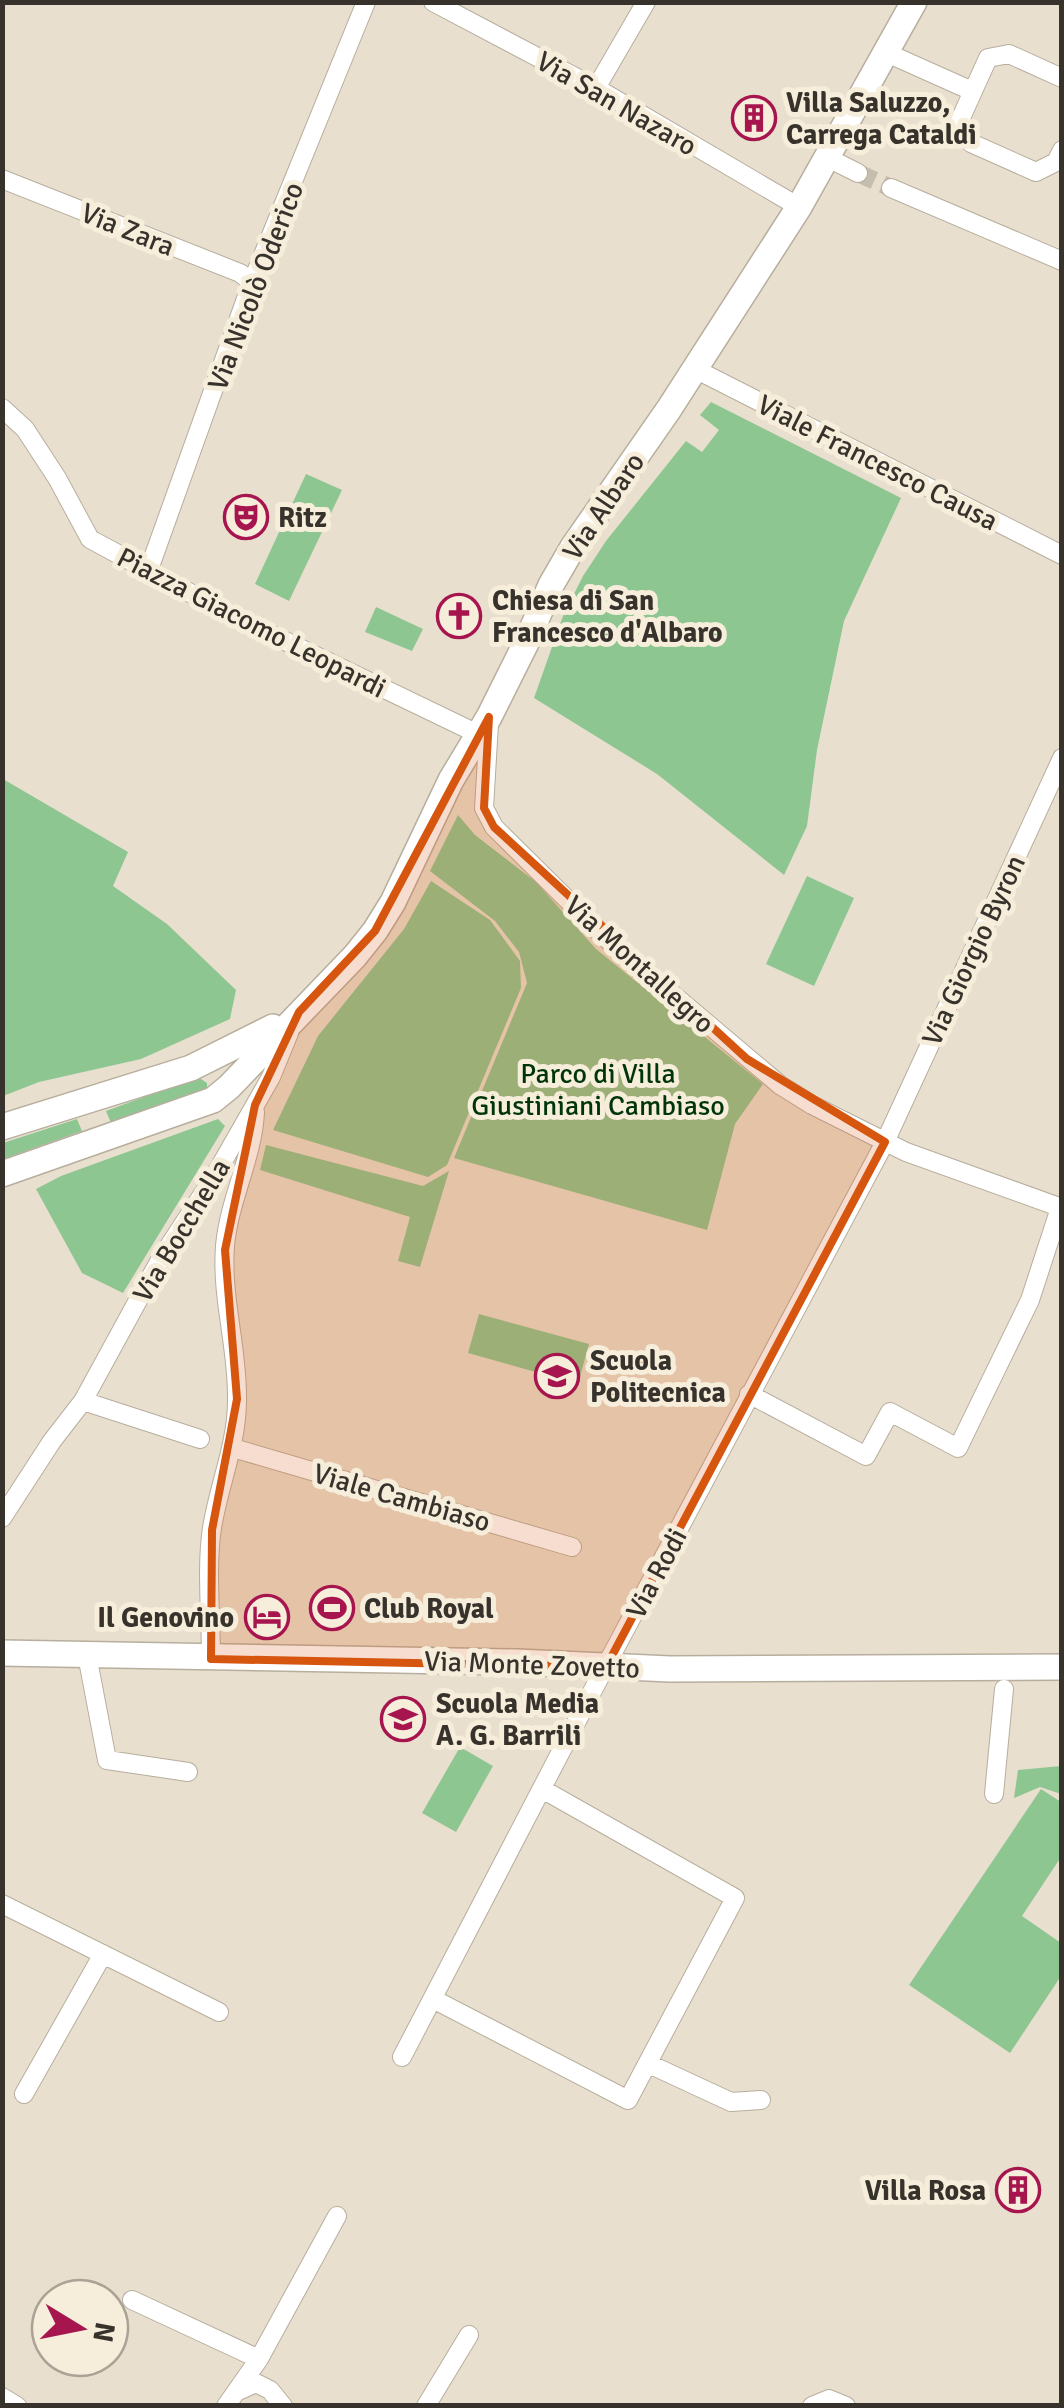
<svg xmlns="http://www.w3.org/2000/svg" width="1064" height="2408" font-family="Signika,sans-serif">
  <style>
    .green { fill: #8ec692 }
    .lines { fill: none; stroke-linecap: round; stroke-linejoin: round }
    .street-tunnel { stroke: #c5bdae; stroke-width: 18; stroke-dasharray: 18 9; stroke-linecap: butt }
    .street-casing { stroke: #b7ae9d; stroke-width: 20 }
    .secondary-casing { stroke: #b7ae9d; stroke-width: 28 }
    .street { stroke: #fff; stroke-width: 18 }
    .secondary { stroke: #fff; stroke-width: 25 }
    .marked { fill: #d6550f; fill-opacity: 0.2; stroke: #d6550f; stroke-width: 8; stroke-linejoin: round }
    .labels { text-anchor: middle; stroke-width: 10; stroke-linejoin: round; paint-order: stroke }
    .poi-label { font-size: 28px; font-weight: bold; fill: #37332c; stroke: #f6eddb; text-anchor: start }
    .street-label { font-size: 28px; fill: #37332c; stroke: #f6eddb }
    .park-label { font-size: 28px; fill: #00350a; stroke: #f6eddb }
  </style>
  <rect width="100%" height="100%" fill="#e9dfce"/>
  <!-- green -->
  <path class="green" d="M711,402L901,498L844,621L817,750L807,826L784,875L657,774L534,698L563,616L583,576L606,541L686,441L702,452L719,430L700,415Z
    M306,474L342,490L289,601L255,584Z
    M376,607L423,629L412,651L365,632Z
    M3,779L128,852L113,886L167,924L236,990L230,1019L141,1059L39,1082L3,1096Z
    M458,815L475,835L536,882L596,949L763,1084L735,1124L707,1230L454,1158L527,983L519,952L495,921L430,871Z
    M807,876L854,898L814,986L766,964Z
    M431,881L490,920L520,961L521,988L447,1165L428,1177L273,1130L318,1036L404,929Z
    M198,1077L207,1083V1088L182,1100L111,1123L106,1111Z
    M77,1119L82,1131L3,1159V1143Z
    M218,1119L225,1126L123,1293L82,1273L36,1189L61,1176Z
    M266,1145L423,1186L449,1171L420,1267L398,1261L410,1217L260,1170Z
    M479,1314L589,1344L578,1384L468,1353Z
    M460,1747L493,1766L456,1832L422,1813Z
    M1061,1766V1794L1040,1787L1014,1798L1018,1770Z
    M1041,1789L1061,1802V1857L1022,1916L1061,1943V1976L1010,2053L909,1985Z"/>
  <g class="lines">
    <!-- street-tunnel -->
    <path class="street-tunnel" d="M858,173L891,188"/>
    <defs>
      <path id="street" d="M433,2L596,88L799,207
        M887,53L972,91
        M1062,78L1009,54L988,58L960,120L971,143L1036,172L1056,162L1062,150
        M596,88L646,2
        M828,158L858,173
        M2,179L240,273L252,282
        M891,188L1062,261
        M695,369L1062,555
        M2,408L25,429L57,478L90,539L231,615L478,734
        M148,572L252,282L366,2
        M489,724L484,808L494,827L606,938L780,1085L812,1105L906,1152L1062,1208
        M749,1394L866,1456L890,1412L958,1448L1030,1300L1060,1208
        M83,1401L200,1439
        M233,1448L572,1547
        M2,1518L52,1441L83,1401L160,1260L214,1177L271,1077L289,1033
        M87,1655L107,1760L188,1772
        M211,1659C211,1619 206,1565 212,1528C219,1484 237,1445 237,1400C238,1348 221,1298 225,1246C229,1200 253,1157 255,1112
        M994,1794L1004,1689
        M2,1904L219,2012
        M433,1999L628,2100L735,1898L542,1789
        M402,2057L593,1690L885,1142L1062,758
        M649,2064L731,2102L761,2100
        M24,2094L103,1954
        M132,2300L259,2359
        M238,2391L256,2383L270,2390L283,2406
        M2,2397L17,2406
        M226,2406L259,2359L337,2216
        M426,2406L469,2335
        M812,2406L829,2399L846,2406"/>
      <path id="secondary" d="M2,1127L191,1068L273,1027
        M2,1174L213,1100L229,1087L355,956L375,931L393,902L451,780L489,717L527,641L551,585L573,547L669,409L799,207L914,2
        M2,1653L517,1662L670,1669L1062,1667"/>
    </defs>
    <!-- street casing -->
    <use href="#street" class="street-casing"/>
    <!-- secondary casing -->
    <use href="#secondary" class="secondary-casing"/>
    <!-- street -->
    <use href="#street" class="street"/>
    <!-- secondary -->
    <use href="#secondary" class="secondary"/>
  </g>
  <!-- marked area -->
  <path class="marked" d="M489,717L484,808L494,827L747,1059L885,1142L606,1667L211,1659L212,1530L237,1399L225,1250L255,1105L299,1012L375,931Z"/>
  <!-- icons -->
  <defs>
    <symbol id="building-ring" viewBox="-11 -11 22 22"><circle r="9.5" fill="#f6eddb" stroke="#a7154f" stroke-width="1.5"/><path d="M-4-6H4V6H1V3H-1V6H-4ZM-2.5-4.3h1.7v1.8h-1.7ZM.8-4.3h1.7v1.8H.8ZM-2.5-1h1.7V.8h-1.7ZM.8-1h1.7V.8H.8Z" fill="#a7154f"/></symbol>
    <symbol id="theatre-ring" viewBox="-11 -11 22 22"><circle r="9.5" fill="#f6eddb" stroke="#a7154f" stroke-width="1.5"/><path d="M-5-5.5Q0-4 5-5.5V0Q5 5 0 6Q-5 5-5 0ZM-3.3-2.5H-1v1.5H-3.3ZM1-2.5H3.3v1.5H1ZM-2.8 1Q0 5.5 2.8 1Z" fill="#a7154f"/></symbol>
    <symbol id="church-ring" viewBox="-11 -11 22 22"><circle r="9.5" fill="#f6eddb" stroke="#a7154f" stroke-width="1.5"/><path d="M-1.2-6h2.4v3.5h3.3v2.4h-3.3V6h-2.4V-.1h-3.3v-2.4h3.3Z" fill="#a7154f"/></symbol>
    <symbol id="university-ring" viewBox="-11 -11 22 22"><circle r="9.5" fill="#f6eddb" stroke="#a7154f" stroke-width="1.5"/><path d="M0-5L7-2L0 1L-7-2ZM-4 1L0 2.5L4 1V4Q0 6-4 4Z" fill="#a7154f"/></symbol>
    <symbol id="stadium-ring" viewBox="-11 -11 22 22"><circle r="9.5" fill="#f6eddb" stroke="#a7154f" stroke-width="1.5"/><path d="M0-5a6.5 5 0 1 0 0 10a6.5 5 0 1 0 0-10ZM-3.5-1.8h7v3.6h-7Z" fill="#a7154f"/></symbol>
    <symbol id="hotel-ring" viewBox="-11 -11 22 22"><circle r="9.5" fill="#f6eddb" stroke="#a7154f" stroke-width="1.5"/><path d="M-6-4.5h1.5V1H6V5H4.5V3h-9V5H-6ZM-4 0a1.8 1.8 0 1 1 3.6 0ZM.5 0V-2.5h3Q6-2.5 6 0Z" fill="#a7154f"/></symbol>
    <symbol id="school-ring" viewBox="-11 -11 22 22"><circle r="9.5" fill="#f6eddb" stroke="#a7154f" stroke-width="1.5"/><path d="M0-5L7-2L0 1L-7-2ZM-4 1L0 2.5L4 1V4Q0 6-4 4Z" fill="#a7154f"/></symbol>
  </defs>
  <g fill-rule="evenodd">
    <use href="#building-ring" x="729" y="93" width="50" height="50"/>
    <use href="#theatre-ring" x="221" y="492" width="50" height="50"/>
    <use href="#church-ring" x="434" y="591" width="50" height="50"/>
    <use href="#university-ring" x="532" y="1351" width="50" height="50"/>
    <use href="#stadium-ring" x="307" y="1583" width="50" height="50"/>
    <use href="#hotel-ring" x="242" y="1592" width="50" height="50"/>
    <use href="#school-ring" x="378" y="1694" width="50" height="50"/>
    <use href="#building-ring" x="993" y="2165" width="50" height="50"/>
  </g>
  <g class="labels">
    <!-- poi labels -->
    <g class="poi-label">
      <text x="786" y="112">Villa Saluzzo,<tspan x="786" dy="32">Carrega Cataldi</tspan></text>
      <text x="278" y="527">Ritz</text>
      <text x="492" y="610">Chiesa di San<tspan x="492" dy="32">Francesco d'Albaro</tspan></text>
      <text x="590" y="1370">Scuola<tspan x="590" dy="32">Politecnica</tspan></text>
      <text x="364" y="1618">Club Royal</text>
      <text x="234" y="1627" text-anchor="end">Il Genovino</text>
      <text x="436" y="1713">Scuola Media<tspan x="436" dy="32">A. G. Barrili</tspan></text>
      <text x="986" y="2200" text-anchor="end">Villa Rosa</text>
    </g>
    <!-- street labels -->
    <g class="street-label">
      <text transform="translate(617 103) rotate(30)" y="10">Via San Nazaro</text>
      <text transform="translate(128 229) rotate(22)" y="10">Via Zara</text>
      <text transform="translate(255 286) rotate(-69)" y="10">Via Nicolò Oderico</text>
      <text transform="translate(878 462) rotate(27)" y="10">Viale Francesco Causa</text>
      <text transform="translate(603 506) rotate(-56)" y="10">Via Albaro</text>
      <text transform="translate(252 622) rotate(27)" y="10">Piazza Giacomo Leopardi</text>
      <text transform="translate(973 950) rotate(-65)" y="10">Via Giorgio Byron</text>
      <text transform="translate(640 964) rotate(42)" y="10">Via Montallegro</text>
      <text transform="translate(181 1230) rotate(-59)" y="10">Via Bocchella</text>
      <text transform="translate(402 1497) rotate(16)" y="10">Viale Cambiaso</text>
      <text transform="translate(656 1573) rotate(-62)" y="10">Via Rodi</text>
      <text transform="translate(532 1664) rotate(2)" y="10">Via Monte Zovetto</text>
    </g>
    <!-- park labels -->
    <g class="park-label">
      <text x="598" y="1083">Parco di Villa<tspan x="598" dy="32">Giustiniani Cambiaso</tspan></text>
    </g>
  </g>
  <!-- border -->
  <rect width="1064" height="2408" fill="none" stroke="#37332c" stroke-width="10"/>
  <!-- north arrow -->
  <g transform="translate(80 2328) rotate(100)"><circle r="48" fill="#f6eddb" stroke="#aaa395" stroke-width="2.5"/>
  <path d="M0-8L18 38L0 25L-18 38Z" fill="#a7154f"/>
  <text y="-15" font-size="28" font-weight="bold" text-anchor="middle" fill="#37332c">N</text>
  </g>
</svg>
